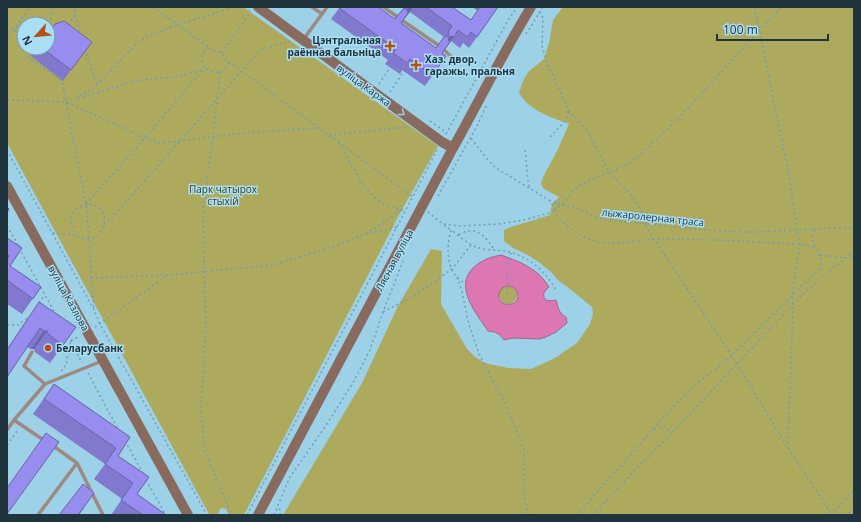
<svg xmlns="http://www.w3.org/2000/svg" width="861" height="522" font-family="'Open Sans',sans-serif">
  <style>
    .green { fill: #adaa5e; fill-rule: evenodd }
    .water { fill: #dc77b1; stroke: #a3638e; fill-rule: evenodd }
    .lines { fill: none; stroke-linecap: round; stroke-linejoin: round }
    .path { stroke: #739dae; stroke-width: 1.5; stroke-dasharray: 2 3; stroke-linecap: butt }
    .lane { stroke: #9e8980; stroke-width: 3.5 }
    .secondary { stroke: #886b5e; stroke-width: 10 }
    .wall { fill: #8179ce; fill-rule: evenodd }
    .shaded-wall { fill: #6963a7 }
    .building { fill: #968def; stroke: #6963a7 }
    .oneway { stroke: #a3c7d7 }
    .poi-dot { fill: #b25015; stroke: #aadef5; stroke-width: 1.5 }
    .labels { text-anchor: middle; stroke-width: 3; stroke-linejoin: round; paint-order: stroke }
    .poi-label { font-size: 10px; font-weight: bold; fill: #1f343d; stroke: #aadef5; text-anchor: start }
    .street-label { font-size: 10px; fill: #1f343d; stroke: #aadef5 }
    .park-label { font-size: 10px; fill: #403d0a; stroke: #aadef5 }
  </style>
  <rect width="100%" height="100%" fill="#9dd1e7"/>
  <!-- green -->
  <path class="green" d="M7,7H243L438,146L399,215L244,515H229L226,509L221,508L219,511L218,515H210L209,514L7,143ZM24,24H48V48H24Z
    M563,7H854V515H283L362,383L398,306L431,249L442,251L441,304L467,349L475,357L485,363L508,368L531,369L555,358L577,343L590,324L593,314L592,307L570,289L559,281L551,272L540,263L528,255L513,248L504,241V230L511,227L550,215L552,204L559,197L544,189L541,184L543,177L558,149L569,124C556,119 537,113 527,103C524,100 521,96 519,93L522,83L528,72L544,59L549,43L553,20Z
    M499 295a9 9 0 1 1 18 0a9 9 0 1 1-18 0Z"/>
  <!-- water -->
  <path class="water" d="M501,255C507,257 511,259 517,261C532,268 540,273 549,287L544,292C542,302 549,301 556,300C558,307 559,314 566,317L567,323L556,332L546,337L539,339L513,338L504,340C499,333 496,332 488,331C476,313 454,287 473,268C481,260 491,257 501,255ZM506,286C511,286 515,287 517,292C524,309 490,309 501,289Z"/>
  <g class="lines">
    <!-- path -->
    <path class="path" d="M153,7L214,51H217L222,53L225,59L413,197
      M245,7L250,11
      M754,7L759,29L789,175L797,230L800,244L792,295L793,304L788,448
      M539,12L543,18L542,46L547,63L569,111L586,129L610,173L632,196L642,211L645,224L654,239L737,364L788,448L832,515
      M75,15L81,34
      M7,24L24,38
      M68,25L75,15L74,7
      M48,29L49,28L53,7
      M526,34L543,7
      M7,39L30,7
      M208,47C189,63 220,86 229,62
      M33,48L27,56L62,81L86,204L90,248L91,278L94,309
      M85,49L97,86
      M222,53L251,12
      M220,72L213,136L203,208L204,272L206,321L201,408L204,449L228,507L229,515
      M379,84L389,69
      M390,92L402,74
      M78,98L96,93L139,80L176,77L202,70
      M7,100L66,102L145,138L160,143L255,132L318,128
      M66,102L92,90L139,41L152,34L183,23L234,7
      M430,121L447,133
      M446,134L507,22L517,7
      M329,135L407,127
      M550,137L566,120L569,111
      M339,143L363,185C371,193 379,203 389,206C395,208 400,208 405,211
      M7,150L94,310L100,324L207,515
      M525,150C527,163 526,176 530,189
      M438,196L477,126L487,104
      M549,200L562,205C566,201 569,195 573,191C589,176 618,173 635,159C644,152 652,143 660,136C703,95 740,49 782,7
      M86,204L145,138L205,67
      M428,212L443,224L459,226L499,224L524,220L549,213L556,210L549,200L496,168L487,159L470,137
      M104,225L111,219L260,50L290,41
      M444,225L451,230
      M7,226L18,245
      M814,230C811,237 813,242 816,249
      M53,233C60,234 68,234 75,235C78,236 80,237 83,238C91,241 100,236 103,228C105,224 105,218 103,213C91,192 57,213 77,235
      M366,234L403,209
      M459,235C475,224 486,236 494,250
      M19,248L55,313
      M820,255L845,258L854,257
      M457,277L462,291L468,321L479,354L503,399L524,449V493L528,515
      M91,278L168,275L273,265L332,247L365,234L397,227
      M463,282C446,272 446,247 451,230C457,234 469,245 476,247C483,250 496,250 504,251C527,255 545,270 556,290
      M507,294V265L511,253
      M39,303L45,295
      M383,312L412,297L452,269L471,245
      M7,325H18L30,316
      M95,327L168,275
      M68,336L82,363
      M61,371L67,364L66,359L71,351L70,341L80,336
      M88,373L119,431
      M654,430L657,428L665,427L670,431L671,434
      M125,441L143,473
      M7,445L18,430
      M146,480L166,515
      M247,515L437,150
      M274,515L278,506
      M280,515L281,513L278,505L290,477L325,427L354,381L370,350L383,312L403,261
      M577,515L664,417L680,400L697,384L731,356L820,268L821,264V258L817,250L809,246L800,244C754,242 707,239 660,239C640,239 619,246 599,242C582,238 567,228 556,215C554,194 587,213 595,217C599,218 603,219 607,220L695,229L741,232H760L854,227
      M593,515L636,469L671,434L804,293L854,251
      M831,515L854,490
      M844,515L854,510"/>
    <!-- lane -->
    <path class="lane" d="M312,7L322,14
      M383,7L398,17
      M403,21L438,45
      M303,40L327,7
      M444,50L452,57
      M32,352L24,366L45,384
      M14,420L45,384L102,361
      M7,430L14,420L45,441
      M52,445L77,463L103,515
      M38,515L77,463"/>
    <!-- secondary -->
    <path class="secondary" d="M258,7L442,142L453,148
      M7,186L188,515
      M258,515L453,148C479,101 503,53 531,7"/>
  </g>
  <!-- wall -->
  <path class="wall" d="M340,7L395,19L404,8L403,7H452L471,20L478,11L472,7H498L469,48L463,43L460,48L451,41L442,53L446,56L425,86L402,70L400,74L385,64L388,60L331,19ZM410,12L444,37L436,48L401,23Z
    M36,48H48L84,52L63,81L31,56Z
    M7,238L22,248L10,266L41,287L22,314L7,304Z
    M39,302L76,327L50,363L35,352L34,349H31L27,347L7,377V349Z
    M54,384L130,437L118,456L149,477L137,494L164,515H111L122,499L94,479L105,464L33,414Z"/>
  <!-- shaded-wall -->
  <path class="shaded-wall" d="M410,7H413L393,34L408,8Z
    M451,36L454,37L446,47L449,37Z
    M44,331H47L34,349H31Z
    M94,493L79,515H78Z"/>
  <!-- building -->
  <path class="building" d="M340,7H378L395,19L403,9H406L408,8L407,10L408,13L401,23L436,48L444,37L448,36L449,34L448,32L452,26L426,7H452L471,20L480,7H498L477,37L471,32L467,37L458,30L454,37L451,36L449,37L448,40L450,42L442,53L446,56L433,75L410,59L407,63L393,53L396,49L339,8Z
    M64,21L92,42L71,70L42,48H48V32L55,24Z
    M7,207L9,209L7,213Z
    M7,238L22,248L10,266L41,287L33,299L7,280V259L9,256L7,254Z
    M39,302L76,327L63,345L48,334L47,331H44L40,328L7,377V350Z
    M54,384L130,437L118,456L149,477L137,494L165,514L164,515H143L121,500L133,483L105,464L116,448L44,399Z
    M46,433L59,442L7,514V488Z
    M83,484L94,493L78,515H59Z"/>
  <!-- one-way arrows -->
  <defs><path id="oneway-chevron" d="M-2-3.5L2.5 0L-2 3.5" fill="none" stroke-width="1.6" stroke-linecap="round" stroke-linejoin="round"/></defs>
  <use class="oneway" href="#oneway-chevron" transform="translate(402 113) rotate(36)"/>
  <!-- markers -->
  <g class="poi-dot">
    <path d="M388 40h4v4h4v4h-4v4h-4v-4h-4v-4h4z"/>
    <path d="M414 59h4v4h4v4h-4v4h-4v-4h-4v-4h4z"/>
    <circle cx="48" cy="348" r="4"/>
  </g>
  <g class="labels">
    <!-- poi labels -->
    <g class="poi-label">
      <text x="381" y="44" text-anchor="end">Цэнтральная<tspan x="381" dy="12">раённая бальніца</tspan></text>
      <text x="425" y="63">Хаз. двор,<tspan x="425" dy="12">гаражы, пральня</tspan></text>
      <text x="56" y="352">Беларусбанк</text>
    </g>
    <!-- street labels -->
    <g class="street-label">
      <text transform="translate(364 85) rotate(36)" y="4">вуліца Каржа</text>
      <text transform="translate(653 217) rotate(6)" y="4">лыжаролерная траса</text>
      <text transform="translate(394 260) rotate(-62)" y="4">Лясная вуліца</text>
      <text transform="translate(69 298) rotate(61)" y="4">вуліца Казлова</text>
    </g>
    <!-- park labels -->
    <g class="park-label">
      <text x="223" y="193">Парк чатырох<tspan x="223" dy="12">стыхій</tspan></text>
    </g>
  </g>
  <!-- border -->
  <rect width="861" height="522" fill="none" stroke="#1f343d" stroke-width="16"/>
  <!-- north arrow -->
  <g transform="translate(36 36) rotate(243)"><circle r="19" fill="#aadef5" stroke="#729aab"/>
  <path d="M0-3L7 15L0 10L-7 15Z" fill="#b25015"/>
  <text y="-6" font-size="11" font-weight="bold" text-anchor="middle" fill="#1f343d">N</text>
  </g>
  <!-- scale -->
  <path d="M717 34v6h111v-6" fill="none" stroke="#1f343d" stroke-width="2"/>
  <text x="723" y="34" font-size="12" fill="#1f343d" stroke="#aadef5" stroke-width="3" paint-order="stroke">100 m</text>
</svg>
